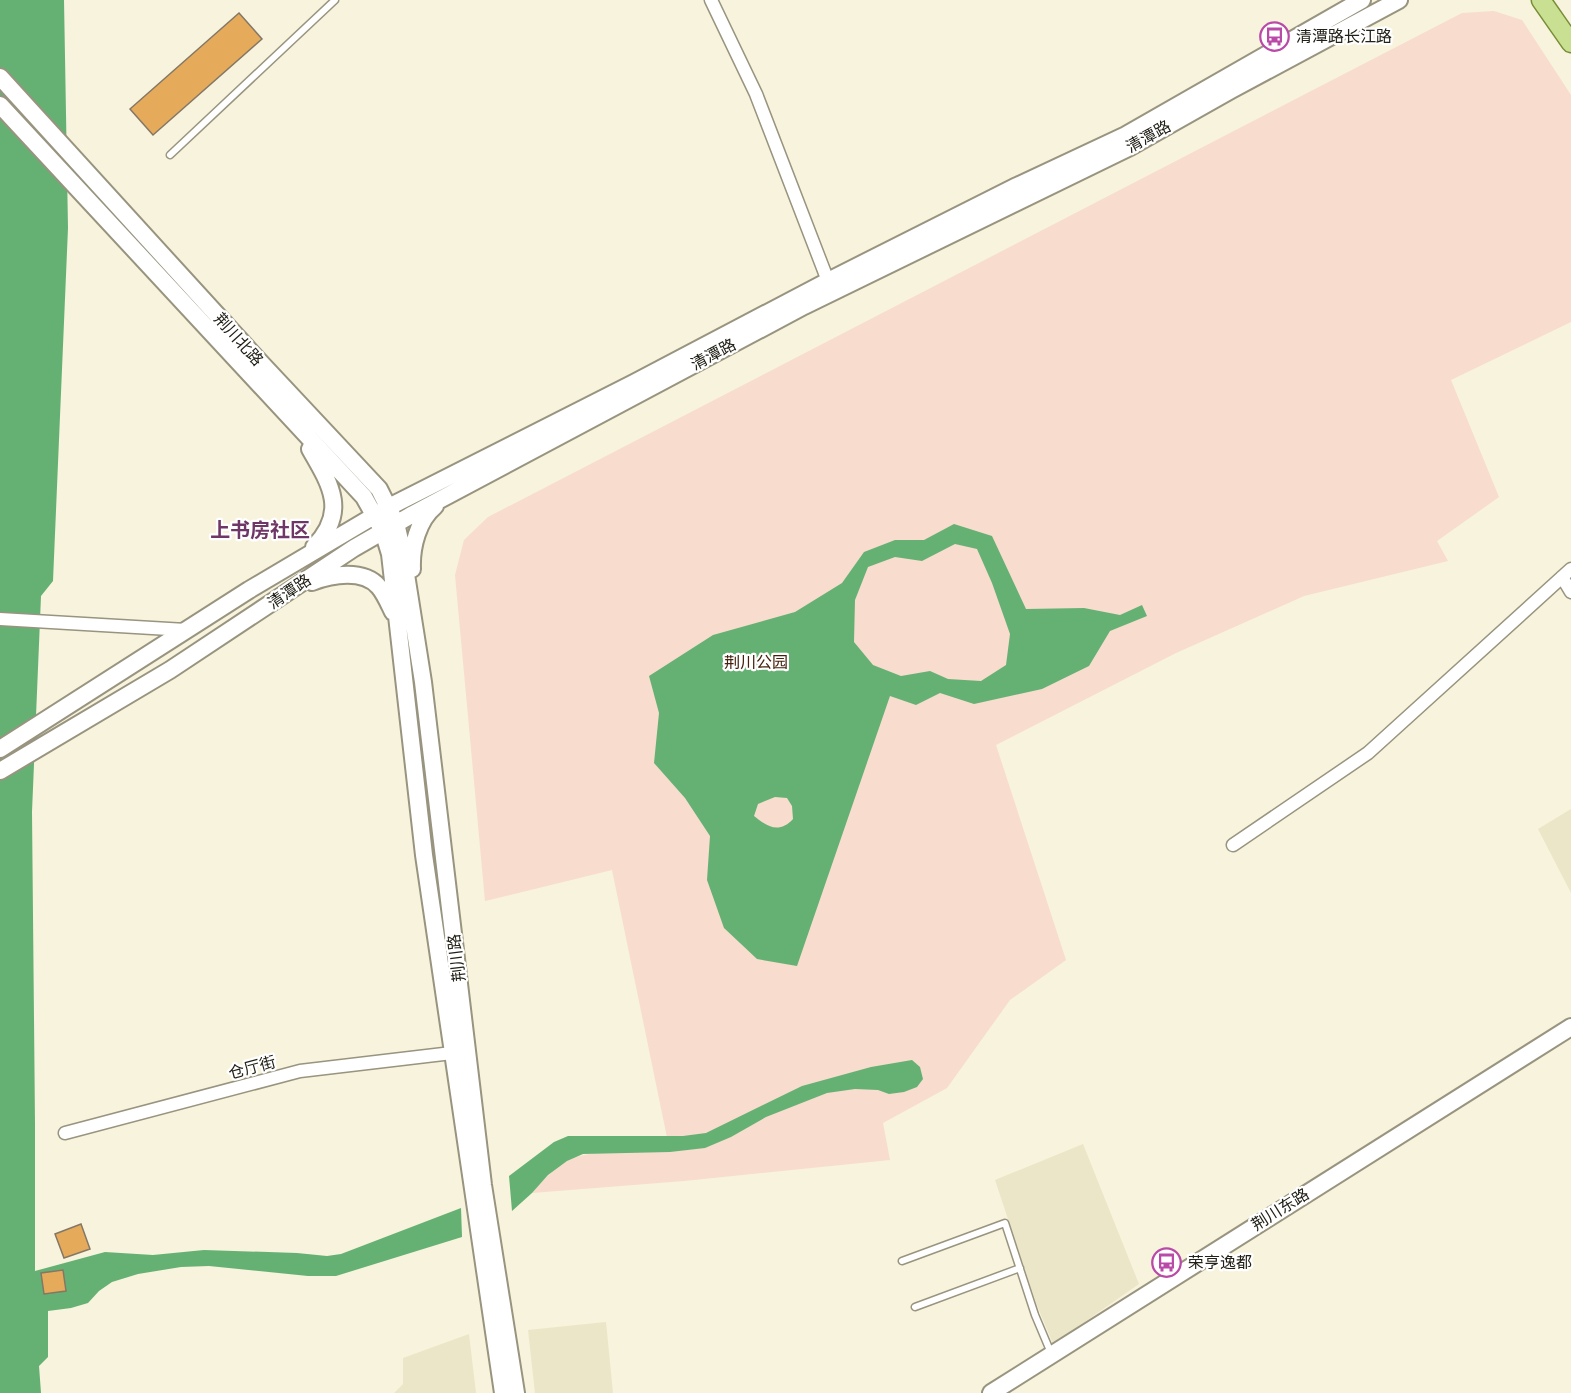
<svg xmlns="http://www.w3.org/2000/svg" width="1571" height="1393" font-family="'DM Sans','Noto Sans SC',sans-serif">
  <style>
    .built { fill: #ece6c8 }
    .green { fill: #f8dcce }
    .water { fill: #65b173; fill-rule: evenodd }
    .building { fill: #e5ab5a; stroke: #847766; stroke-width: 1.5 }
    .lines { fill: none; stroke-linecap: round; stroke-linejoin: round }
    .lane-casing { stroke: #98947f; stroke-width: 9 }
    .street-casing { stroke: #98947f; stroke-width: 15 }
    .secondary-casing { stroke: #98947f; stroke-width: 20 }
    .primary-casing { stroke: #778e37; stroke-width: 21 }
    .lane { stroke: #fff; stroke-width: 6 }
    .street { stroke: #fff; stroke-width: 12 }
    .secondary { stroke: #fff; stroke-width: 16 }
    .primary { stroke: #c9df91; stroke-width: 18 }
    .labels { text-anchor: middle; stroke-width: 4.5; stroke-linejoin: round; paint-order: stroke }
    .poi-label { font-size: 16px; fill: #222118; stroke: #fff; text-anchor: start }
    .street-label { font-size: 16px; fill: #222118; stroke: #fff }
    .park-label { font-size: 16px; fill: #43210d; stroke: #fff }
    .quarter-label { font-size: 20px; font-weight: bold; fill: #6f3765; stroke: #fff }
  </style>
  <rect width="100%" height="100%" fill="#f7f3dc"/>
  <!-- built -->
  <path class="built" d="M1571,809V893L1538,829Z
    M1083,1144L1139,1284L1053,1344L1036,1303L995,1180Z
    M606,1322L613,1393H535L528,1330Z
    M469,1334L476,1393H394L403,1384V1358Z"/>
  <!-- green -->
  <path class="green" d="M1494,11L1522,20L1571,95V322L1451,380L1499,497L1437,541L1448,561L1304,596L1176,653L996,745L1066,960L1010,1000L947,1088L883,1123L890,1160L684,1181L532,1193C543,1180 553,1169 567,1161C589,1148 643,1152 670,1152L612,870L485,901L455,575L464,540L488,517L1462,13Z"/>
  <!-- water -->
  <path class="water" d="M0,0H64L68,228L53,581L41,596L32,812L35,1122V1271L105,1252L153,1255L204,1250L297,1253L327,1256L341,1254L461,1208L462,1237L336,1276H308L209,1266L181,1267L138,1274L112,1282L99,1291L88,1303L71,1308L48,1311V1357L39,1366L41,1393H0Z
    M954,524L992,536L1026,609L1084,608L1120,615L1142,605L1147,616L1110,631L1089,666L1042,689L974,704L940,693L916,705L890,696L797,966L757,959L724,928L707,880L710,836L685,798L654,763L659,713L649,676L713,635L795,612L842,583L864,552L895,540H924ZM955,544L977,549L992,583L1010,634L1006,665L981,681L948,679L930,671L901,676L873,665L854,642L855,600L868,567L895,557L922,561ZM775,797L787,798L792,806L793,819C779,834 768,827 754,816L758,804Z
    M912,1060L920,1067L923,1079L917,1087L904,1092L889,1094L878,1090L855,1089L827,1093L766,1117L731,1137L705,1148L670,1152L583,1154L567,1161L548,1175L532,1193L512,1211L509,1176L554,1142L568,1136H683L706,1133L802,1086L871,1067Z"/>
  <!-- building -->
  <path class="building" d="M239,13L262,39L153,135L130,109Z
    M81,1224L90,1249L64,1258L55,1234Z
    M63,1270L66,1291L44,1294L41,1273Z"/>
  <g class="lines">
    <defs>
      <path id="lane" d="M170,155L335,0
        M902,1261L1005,1223L1035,1315L1051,1353
        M915,1307L1020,1268"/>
      <path id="street" d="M711,0L756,94L828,281
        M1562,577L1571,592
        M0,619L186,630
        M1233,845L1368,753L1571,569
        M65,1133L300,1071L452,1053"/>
      <path id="secondary" d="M0,77L259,361L379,489L396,523L402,549L423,682L483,1185L516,1393
        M0,105L364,497L383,531L390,554L424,855L503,1393
        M310,449C331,485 348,512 314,547
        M412,569C411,547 418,520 435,506
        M312,582C332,574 364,569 379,587C385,594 389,604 393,612
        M0,749L249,590L389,507L634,383L828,281L1017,186L1126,135L1362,0
        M0,771L170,670L354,548L413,514L804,306L1130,147L1231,90L1399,0
        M991,1393L1571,1027"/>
      <path id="primary" d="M1541,0L1571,43"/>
    </defs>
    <!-- lane casing -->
    <use href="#lane" class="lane-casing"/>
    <!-- street casing -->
    <use href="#street" class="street-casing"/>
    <!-- secondary casing -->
    <use href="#secondary" class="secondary-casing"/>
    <!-- primary casing -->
    <use href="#primary" class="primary-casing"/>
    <!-- lane -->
    <use href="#lane" class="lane"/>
    <!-- street -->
    <use href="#street" class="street"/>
    <!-- secondary -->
    <use href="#secondary" class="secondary"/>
    <!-- primary -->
    <use href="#primary" class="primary"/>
  </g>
  <!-- icons -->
  <defs>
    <symbol id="bus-ring" viewBox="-11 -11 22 22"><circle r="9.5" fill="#fff" stroke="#ba4aa7" stroke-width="1.5"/><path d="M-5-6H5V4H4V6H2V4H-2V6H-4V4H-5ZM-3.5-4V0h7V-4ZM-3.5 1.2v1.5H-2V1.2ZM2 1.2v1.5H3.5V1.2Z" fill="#ba4aa7"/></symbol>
  </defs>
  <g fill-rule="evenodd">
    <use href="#bus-ring" x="1258" y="20" width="33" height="33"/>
    <use href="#bus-ring" x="1150" y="1246" width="33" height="33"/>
  </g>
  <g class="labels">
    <!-- poi labels -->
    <g class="poi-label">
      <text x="1296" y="42">清潭路长江路</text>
      <text x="1188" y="1268">荣亨逸都</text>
    </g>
    <!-- street labels -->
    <g class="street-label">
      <text transform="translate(1148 136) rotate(-29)" y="6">清潭路</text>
      <text transform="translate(239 339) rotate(48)" y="6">荆川北路</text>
      <text transform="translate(713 354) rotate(-28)" y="6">清潭路</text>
      <text transform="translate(289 591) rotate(-34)" y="6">清潭路</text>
      <text transform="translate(456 958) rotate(-97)" y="6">荆川路</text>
      <text transform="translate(252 1067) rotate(-15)" y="6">仓厅街</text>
      <text transform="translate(1280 1209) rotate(-32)" y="6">荆川东路</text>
    </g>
    <!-- park labels -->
    <g class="park-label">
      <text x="756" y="668">荆川公园</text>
    </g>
    <!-- quarter labels -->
    <g class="quarter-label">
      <text x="260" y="537">上书房社区</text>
    </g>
  </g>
</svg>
